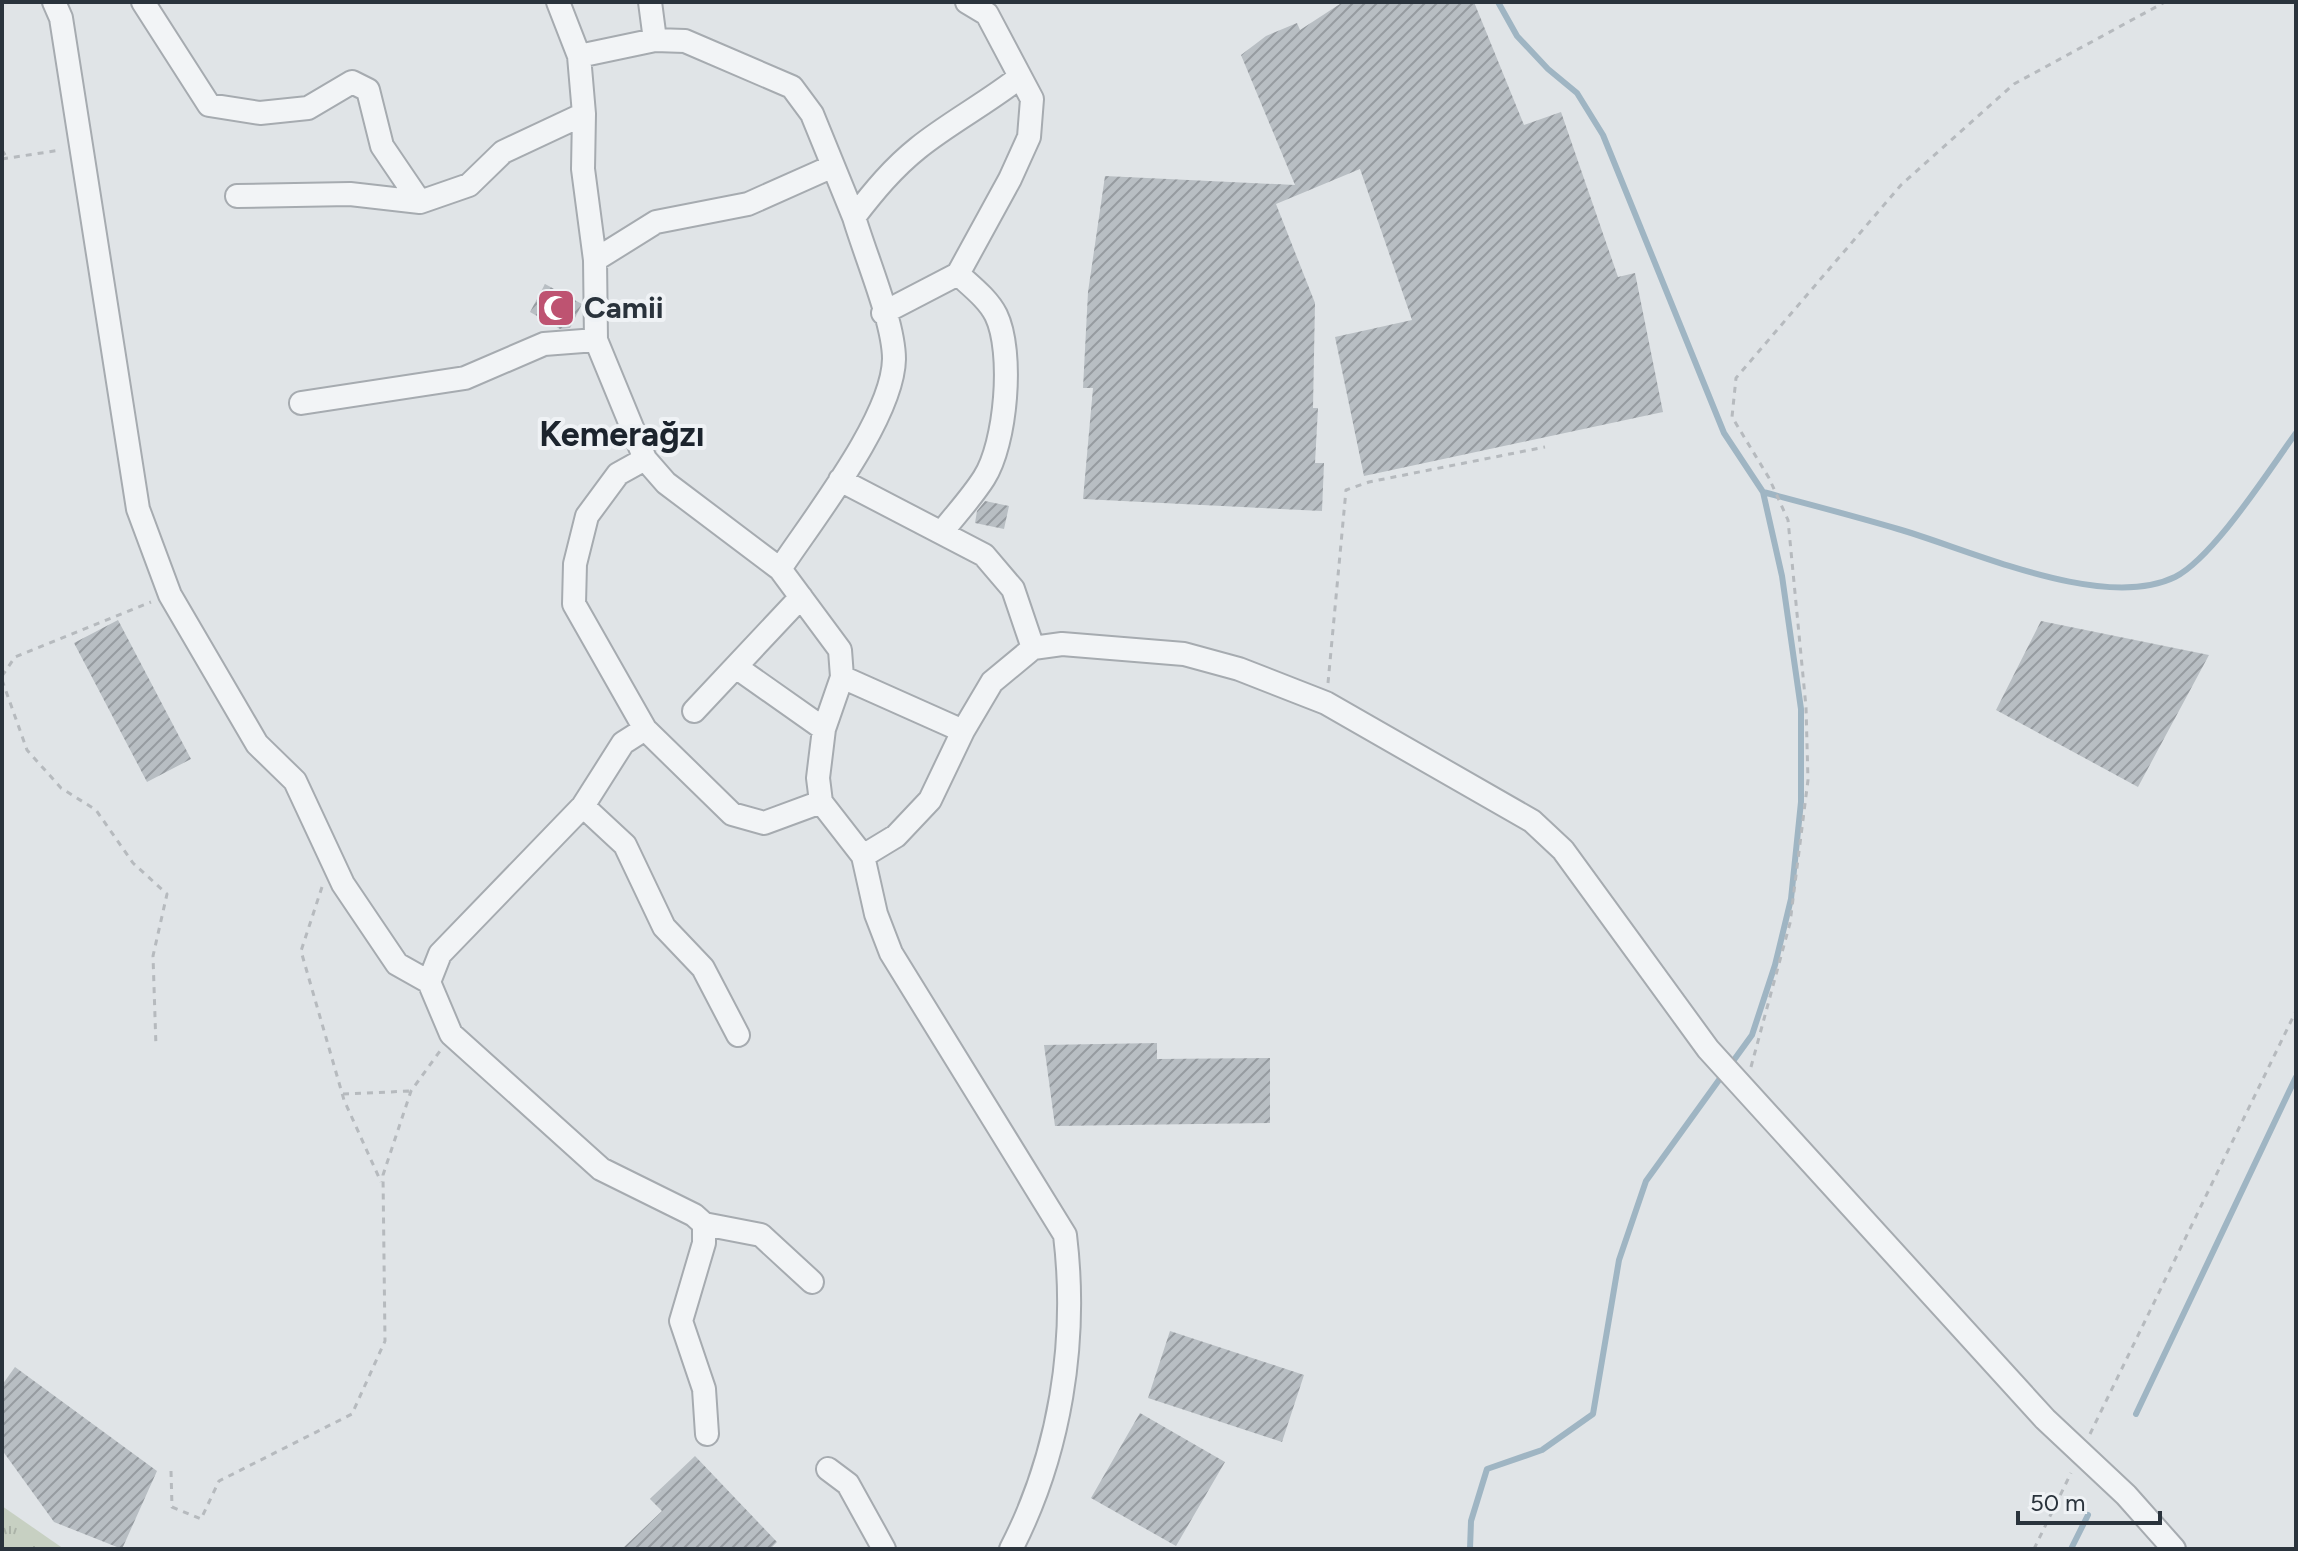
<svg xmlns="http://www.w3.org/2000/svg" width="2298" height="1551" font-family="Figtree,sans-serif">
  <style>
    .grass { fill: url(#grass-tufts) }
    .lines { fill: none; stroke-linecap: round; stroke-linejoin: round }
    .stream { stroke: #9fb5c3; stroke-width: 6 }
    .building { fill: url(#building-hatch) }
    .minor-casing { stroke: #a6abb0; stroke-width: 26 }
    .path { stroke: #b6babe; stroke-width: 3; stroke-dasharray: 6 6; stroke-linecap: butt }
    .minor { stroke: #f2f4f6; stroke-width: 22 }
    .labels { text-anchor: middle; stroke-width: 8; stroke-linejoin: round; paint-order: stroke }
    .poi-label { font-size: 30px; font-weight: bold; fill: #2a333c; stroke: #eff2f5; text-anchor: start }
    .quarter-label { font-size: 34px; font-weight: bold; fill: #1c242d; stroke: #eff2f5 }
  </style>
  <defs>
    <pattern id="grass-tufts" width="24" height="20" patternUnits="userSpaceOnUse" patternTransform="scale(2)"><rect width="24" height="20" fill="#c7d0c2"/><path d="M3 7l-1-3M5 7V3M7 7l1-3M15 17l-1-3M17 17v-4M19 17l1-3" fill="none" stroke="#abb3a8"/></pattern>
    <pattern id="building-hatch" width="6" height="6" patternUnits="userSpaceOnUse" patternTransform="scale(2)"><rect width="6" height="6" fill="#b8bec3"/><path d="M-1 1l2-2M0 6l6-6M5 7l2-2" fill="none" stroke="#969ba0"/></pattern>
  </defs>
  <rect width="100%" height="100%" fill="#e0e4e7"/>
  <!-- grass -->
  <path class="grass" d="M2,1506L64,1549H2Z"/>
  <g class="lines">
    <!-- stream -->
    <path class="stream" d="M1498,2L1517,36L1548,69L1577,93L1603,135L1724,433L1763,492L1782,576L1801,709V802L1791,899L1775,965L1752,1035L1731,1064
      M1763,492C1808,504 1854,516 1898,529C1971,550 2103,612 2175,577C2214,557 2269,470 2296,433
      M2136,1414L2296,1077
      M1470,1549L1471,1521L1487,1469L1542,1450L1593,1414L1619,1260L1646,1181L1724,1073
      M2071,1549L2088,1515"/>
  </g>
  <!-- building -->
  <path class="building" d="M1343,2H1474L1524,125L1561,112L1618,277L1635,273L1663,412L1364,476L1335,337L1412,320L1360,169L1276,204L1315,303L1313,408H1318L1315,463H1324L1322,511L1083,499L1093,388H1083L1088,292L1105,176L1295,185L1241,55L1266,36L1297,23L1300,30Z
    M545,284L582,304L570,328L560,329L530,312Z
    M985,501L1009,506L1004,529L975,523L977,511Z
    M118,620L191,759L147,782L74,643Z
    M2041,621L2209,655L2138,787L1996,710Z
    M1157,1043V1059L1270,1058V1123L1055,1126L1044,1045Z
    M1170,1331L1304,1375L1282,1442L1148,1398Z
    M15,1367L157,1471L122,1549L54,1522L2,1450V1385Z
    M1140,1413L1225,1462L1176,1546L1091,1498Z
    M695,1456L777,1542L770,1549H622L662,1511L650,1499Z"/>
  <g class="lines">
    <defs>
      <path id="minor" d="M54,2L61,18L138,509L170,595L257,744L295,781L343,884L397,964L429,982
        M143,2L209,105L260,113L308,108L352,82L368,90L382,146L420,202L469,185L503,152L584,114
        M558,2L579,56L584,114L583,169L595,260L596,340L645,459L666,483L780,569L840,650L842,677L824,729L818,778L821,802L863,856L876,914L891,953L1065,1235C1078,1342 1060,1454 1011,1549
        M650,2L655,40
        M579,56L655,40L685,41L792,87L812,114L854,217
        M237,196L350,194L420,202
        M595,260L656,222L748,204L831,167
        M883,313L958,274L1010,179L1029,137L1032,99L987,14L967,2
        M301,403L465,378L544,344L596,340
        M840,480L984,555L1013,589L1033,648
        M942,532C956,514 972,497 984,478C1006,444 1014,352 996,315C988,299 971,286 958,274
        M780,569C813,519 893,418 894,359C894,322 865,255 854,217C874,191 893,168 918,148C949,123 987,103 1020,77
        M736,667L824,729
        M842,677L963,731
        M694,711L801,597
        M645,729L574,604L575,564L587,516L618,474L645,459
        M583,806L625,845L664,927L703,968L738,1035
        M863,856L896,836L930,800L963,731L992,682L1033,648L1062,644L1184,654L1239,669L1326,703L1532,821L1563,850L1708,1049L2045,1419L2126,1495L2174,1549
        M704,1224L761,1235L812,1282
        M707,1434L704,1389L681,1321L704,1243V1224L694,1215L601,1169L451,1034L429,982L440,954L583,806L623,743L645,729L732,814L764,823L821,802
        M828,1469L848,1484L884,1549"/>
    </defs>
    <!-- minor casing -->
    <use href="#minor" class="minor-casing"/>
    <!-- path -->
    <path class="path" d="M2,150L8,160
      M2,159L61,150
      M2,676L15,657L151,602
      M2,680L27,750L61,788L96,810L133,863L167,894L153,956L156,1047
      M1328,683L1346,490L1369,482L1545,447
      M322,887L301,951L344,1100L381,1182
      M1751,1067L1790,923L1808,780L1806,707L1788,520L1769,478L1732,417L1736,378L1901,185L2014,84L2165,2
      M343,1094L411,1091
      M2090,1434L2296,1011
      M171,1471L172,1507L201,1519L219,1481L352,1414L385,1341L383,1175L411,1091L440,1051
      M2034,1549L2071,1473"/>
    <!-- minor -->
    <use href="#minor" class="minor"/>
  </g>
  <!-- icons -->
  <defs>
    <symbol id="mosque-square" viewBox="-11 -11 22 22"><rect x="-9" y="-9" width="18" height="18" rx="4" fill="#be5371" stroke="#eff2f5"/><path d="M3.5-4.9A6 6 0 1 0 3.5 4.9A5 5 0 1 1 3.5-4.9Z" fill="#fff"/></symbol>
  </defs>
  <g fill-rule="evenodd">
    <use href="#mosque-square" x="534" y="286" width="44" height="44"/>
  </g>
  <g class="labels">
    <!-- poi labels -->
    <g class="poi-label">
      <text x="584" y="318">Camii</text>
    </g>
    <!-- quarter labels -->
    <g class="quarter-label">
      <text x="622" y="446">Kemerağzı</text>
    </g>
  </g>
  <!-- border -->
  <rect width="2298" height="1551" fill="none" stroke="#2a333c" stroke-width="8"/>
  <!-- scale -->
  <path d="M2018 1511v12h142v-12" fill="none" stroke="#2a333c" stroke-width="4"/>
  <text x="2030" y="1511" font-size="24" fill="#2a333c" stroke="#eff2f5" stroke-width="6" paint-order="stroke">50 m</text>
</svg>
